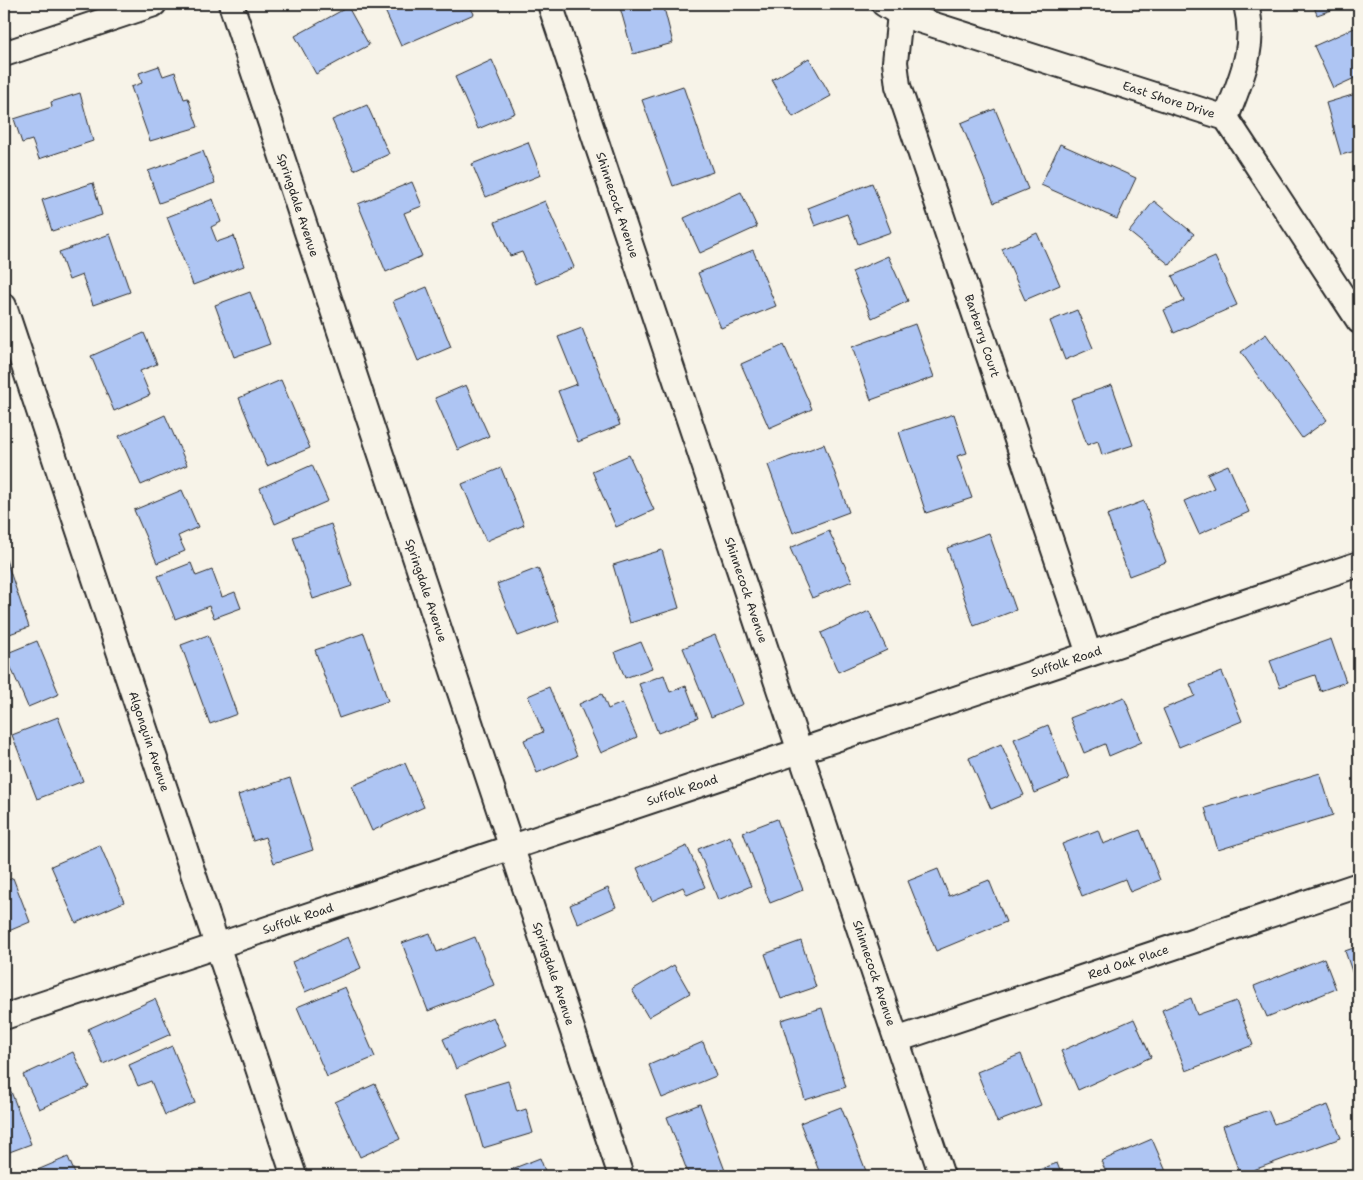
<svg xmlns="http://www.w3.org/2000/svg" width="1363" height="1180" font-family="'Shantell Sans',sans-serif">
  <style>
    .building { fill: #aec5f3; stroke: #2b2b2b }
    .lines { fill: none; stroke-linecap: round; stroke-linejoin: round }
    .street-casing { stroke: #2b2b2b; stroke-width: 28 }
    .street { stroke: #f7f3e8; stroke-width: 24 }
    .labels { text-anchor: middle; stroke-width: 4; stroke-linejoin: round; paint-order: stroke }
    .street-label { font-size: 12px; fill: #2b2b2b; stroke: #f7f3e8 }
  </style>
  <rect width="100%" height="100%" fill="#f7f3e8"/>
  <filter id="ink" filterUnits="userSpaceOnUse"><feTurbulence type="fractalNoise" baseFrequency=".02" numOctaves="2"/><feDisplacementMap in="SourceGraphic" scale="10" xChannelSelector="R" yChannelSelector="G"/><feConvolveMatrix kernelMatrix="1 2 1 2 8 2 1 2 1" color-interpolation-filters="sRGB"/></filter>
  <g filter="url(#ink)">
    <!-- building -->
    <path class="building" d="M382,4H469L474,14L401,46Z
      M619,4H663L673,43L633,54Z
      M1313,4H1349L1317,15Z
      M348,7L369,45L316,74L295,36Z
      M1359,26V76L1333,88L1314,46Z
      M809,58L831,96L793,117L772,80Z
      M492,60L515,113L478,129L455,77Z
      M159,66L163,76L175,72L184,99L188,98L198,127L150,141L131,87L142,83L139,73Z
      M683,86L713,172L673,186L642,100Z
      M80,93L93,141L39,159L32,140L22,143L14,119L52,107L51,102Z
      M1359,93V150L1341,155L1326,103Z
      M367,105L389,154L354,170L332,120Z
      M995,109L1028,189L994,203L961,123Z
      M528,142L541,175L486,197L472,164Z
      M1060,144L1136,178L1117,219L1041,185Z
      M203,151L215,183L159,203L148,171Z
      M412,182L422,206L404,213L422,256L386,272L358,204Z
      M93,183L102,215L52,231L42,200Z
      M872,183L891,232L858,244L847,214L815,226L808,208Z
      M741,192L757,227L700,253L684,218Z
      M213,199L221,222L211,227L217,242L234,236L244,266L193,285L167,217Z
      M545,201L574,267L536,284L522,252L510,256L495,222Z
      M1154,201L1194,234L1170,265L1129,232Z
      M1037,233L1060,285L1025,300L1002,249Z
      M110,234L130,292L93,305L82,275L69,280L59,252Z
      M753,250L776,306L721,328L698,273Z
      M888,256L908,301L872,318L852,272Z
      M1215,257L1237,305L1174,333L1164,310L1184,301L1172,276Z
      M427,287L451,347L418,361L393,301Z
      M250,292L270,344L234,357L215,305Z
      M1077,310L1093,348L1065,360L1050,321Z
      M915,324L934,377L871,400L852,347Z
      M582,328L620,425L578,442L558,391L577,384L558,337Z
      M144,333L157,364L140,371L150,395L114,411L91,356Z
      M1266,334L1327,420L1302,438L1241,352Z
      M784,345L812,409L769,428L741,364Z
      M281,380L310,448L267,466L239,398Z
      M466,385L489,436L458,450L435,398Z
      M1112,385L1133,445L1102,455L1098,441L1087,445L1071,399Z
      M954,414L967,453L957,456L972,498L926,513L899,432Z
      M165,415L187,465L141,485L119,436Z
      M824,444L849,512L793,533L768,465Z
      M629,455L654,510L616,527L592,471Z
      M312,465L328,501L275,524L260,488Z
      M1228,465L1249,512L1199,534L1184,501L1214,488L1207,474Z
      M501,468L524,525L486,541L462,484Z
      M182,490L198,527L178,536L185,551L157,563L134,510Z
      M1144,501L1166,562L1129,576L1107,515Z
      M331,524L352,586L313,599L293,537Z
      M829,531L852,581L812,598L790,548Z
      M989,533L1016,610L974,626L947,548Z
      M662,550L679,608L630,623L613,565Z
      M4,554L29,627L4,636Z
      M191,563L196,576L212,570L222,597L235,592L241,608L214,618L209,606L175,619L158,576Z
      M538,568L559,621L518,636L497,584Z
      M869,611L887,650L838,672L821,633Z
      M364,633L388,701L339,718L315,650Z
      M208,635L237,714L210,724L181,645Z
      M715,635L743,704L711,717L683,648Z
      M1331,639L1346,682L1320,691L1315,675L1280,687L1270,661Z
      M37,641L59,694L28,707L5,654Z
      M641,642L652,668L625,678L615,652Z
      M1222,672L1242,721L1179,747L1163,709L1195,696L1190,684Z
      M664,675L670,692L686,686L698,718L658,733L639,684Z
      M549,687L577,756L537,773L524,740L543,732L528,696Z
      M602,694L608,709L622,703L637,737L601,753L579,704Z
      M1124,697L1142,742L1109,756L1105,744L1084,753L1070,718Z
      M58,717L83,781L37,799L12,735Z
      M1048,725L1069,779L1035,793L1014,739Z
      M1001,744L1024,795L991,809L969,758Z
      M405,763L424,807L372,831L352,786Z
      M1320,773L1333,815L1218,850L1205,808Z
      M290,778L313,850L274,863L265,837L253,841L238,795Z
      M777,819L803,890L770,903L743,832Z
      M1098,830L1103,844L1140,830L1160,880L1130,892L1125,879L1082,896L1062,844Z
      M730,836L751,886L718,900L698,849Z
      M100,845L124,902L76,923L51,866Z
      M687,846L705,887L687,895L683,887L652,901L637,868Z
      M938,869L949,896L989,880L1006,922L936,951L908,881Z
      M13,878L30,922L4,933V882Z
      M608,888L616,907L578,924L570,905Z
      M430,933L437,952L475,937L494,985L428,1011L402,943Z
      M348,937L361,968L305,992L292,962Z
      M801,941L816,987L781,999L765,954Z
      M1359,946V992L1345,951Z
      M1324,958L1336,989L1267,1017L1254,986Z
      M674,965L690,993L648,1017L632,990Z
      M345,987L375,1057L327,1077L297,1007Z
      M1191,998L1197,1015L1236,1001L1253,1045L1186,1071L1162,1010Z
      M155,999L171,1034L103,1064L88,1029Z
      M822,1008L846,1087L805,1100L781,1020Z
      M493,1017L506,1046L456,1069L443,1039Z
      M1134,1019L1151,1057L1078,1090L1061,1051Z
      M703,1042L716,1076L662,1098L649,1065Z
      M172,1046L195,1103L165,1115L151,1081L138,1086L129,1065Z
      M73,1052L89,1087L39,1109L23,1075Z
      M1021,1054L1041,1105L997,1122L977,1072Z
      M7,1081L31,1144L4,1154V1082Z
      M508,1081L517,1112L526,1109L533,1133L483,1148L467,1093Z
      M375,1084L400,1139L360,1157L335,1102Z
      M700,1104L727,1176H689L667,1117Z
      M1328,1105L1341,1138L1240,1175L1223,1126L1268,1110L1274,1124Z
      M841,1107L868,1176H821L800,1123Z
      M1152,1139L1168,1176H1108L1101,1161Z
      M68,1157L76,1176H29L28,1174Z
      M540,1158L547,1176H494Z
      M1057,1163L1062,1176H1023Z"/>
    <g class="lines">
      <defs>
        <g id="street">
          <path id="s1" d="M231,4L621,1176"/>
          <path id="s2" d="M550,4L942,1176"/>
          <path id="s3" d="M884,4L900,14L1226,118L1359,321"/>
          <path id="s4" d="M900,14L895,62L898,86L1089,654"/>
          <path d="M4,54L154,4"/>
          <path d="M1226,118C1241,78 1257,48 1246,4"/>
          <path id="s5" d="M4,306L294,1176"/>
          <path id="s6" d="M4,1017L1359,564"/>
          <path id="s7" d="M896,1040L1359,885"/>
        </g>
      </defs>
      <!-- street casing -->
      <use href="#street" class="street-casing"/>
      <!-- street -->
      <use href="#street" class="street"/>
    </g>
  </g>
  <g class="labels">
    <!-- street labels -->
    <g class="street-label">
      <text dy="4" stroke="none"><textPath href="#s3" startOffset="301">East Shore Drive</textPath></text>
      <text dy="4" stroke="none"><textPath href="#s1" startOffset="212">Springdale Avenue</textPath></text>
      <text dy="4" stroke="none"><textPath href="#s2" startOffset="212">Shinnecock Avenue</textPath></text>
      <text dy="4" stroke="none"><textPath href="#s4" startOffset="336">Barberry Court</textPath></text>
      <text dy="4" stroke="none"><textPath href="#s1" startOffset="618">Springdale Avenue</textPath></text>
      <text dy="4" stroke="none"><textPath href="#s2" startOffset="618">Shinnecock Avenue</textPath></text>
      <text dy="4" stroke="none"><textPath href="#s6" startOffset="1120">Suffolk Road</textPath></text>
      <text dy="4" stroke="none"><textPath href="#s5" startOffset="459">Algonquin Avenue</textPath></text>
      <text dy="4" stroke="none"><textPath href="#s6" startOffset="715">Suffolk Road</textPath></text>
      <text dy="4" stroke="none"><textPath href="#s6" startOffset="310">Suffolk Road</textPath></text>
      <text dy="4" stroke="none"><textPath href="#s7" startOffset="245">Red Oak Place</textPath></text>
      <text dy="4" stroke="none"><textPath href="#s1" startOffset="1022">Springdale Avenue</textPath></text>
      <text dy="4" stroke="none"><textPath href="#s2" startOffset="1022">Shinnecock Avenue</textPath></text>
    </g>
  </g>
  <!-- margin -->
  <rect width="1363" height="1180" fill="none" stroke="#f7f3e8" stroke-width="20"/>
  <rect x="10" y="10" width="1343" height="1160" fill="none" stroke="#2b2b2b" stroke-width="2" filter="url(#ink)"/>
</svg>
